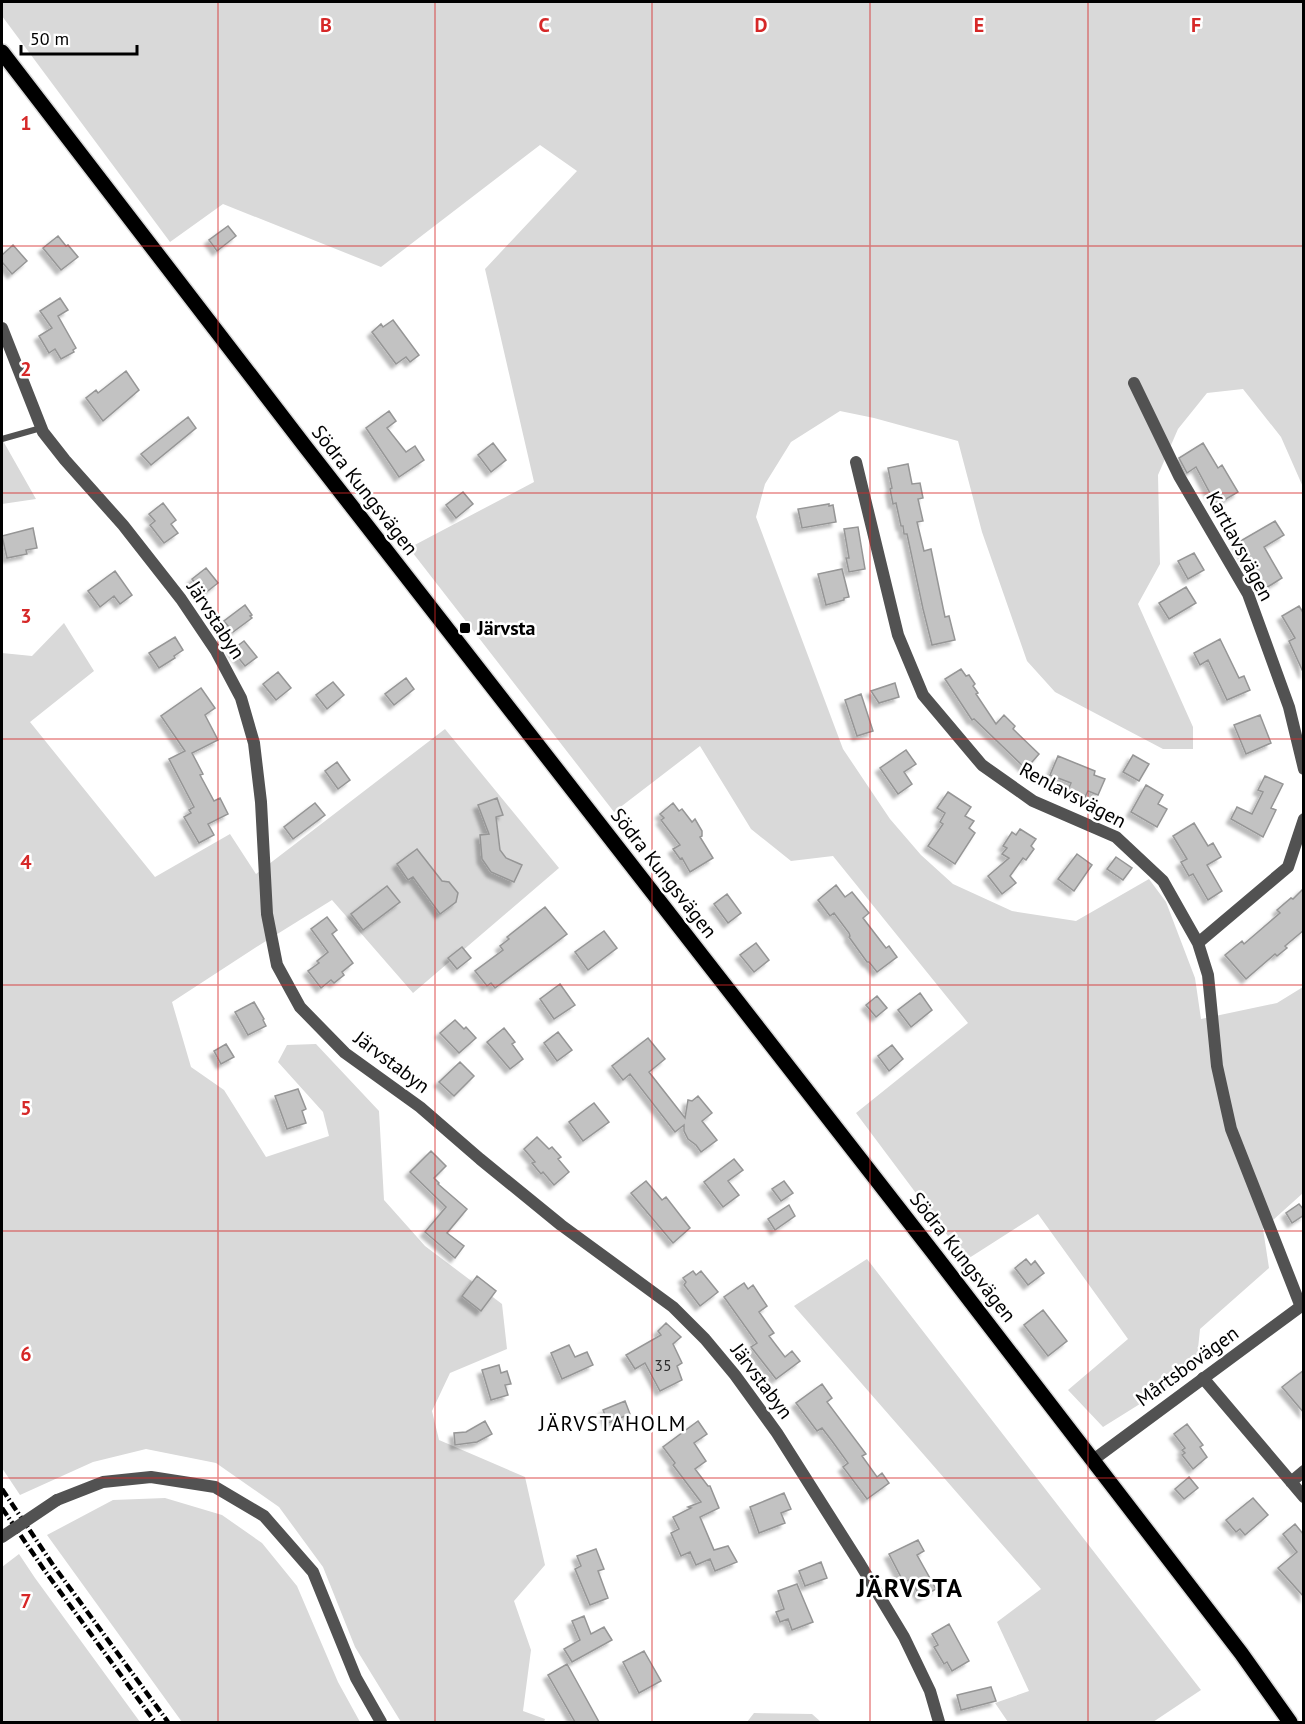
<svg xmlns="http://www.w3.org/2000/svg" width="1305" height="1724" font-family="'PT Sans',sans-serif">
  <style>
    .green { fill: #d9d9d9 }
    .building { fill: #c2c2c2; stroke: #969696; stroke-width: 1.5; filter: url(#shadow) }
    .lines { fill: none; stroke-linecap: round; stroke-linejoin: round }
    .primary-casing { stroke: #dbdbdb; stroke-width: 18 }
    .service { stroke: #525252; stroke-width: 6 }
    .minor { stroke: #525252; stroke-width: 12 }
    .tertiary { stroke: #525252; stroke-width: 12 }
    .primary { stroke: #000; stroke-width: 15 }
    .rail { stroke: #000; stroke-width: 4.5; stroke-dasharray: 9 3 1.5 3; stroke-linecap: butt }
    .minor-bridge { stroke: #525252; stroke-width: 12 }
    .grid { fill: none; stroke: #d62828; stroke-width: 1.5; stroke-opacity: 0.55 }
    .poi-dot { fill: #000; stroke: #fff; stroke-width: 2 }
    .labels { text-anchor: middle; stroke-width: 5; stroke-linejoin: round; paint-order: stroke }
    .number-label { font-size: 16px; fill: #303030 }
    .street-label { font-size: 20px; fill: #000; stroke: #fff }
    .poi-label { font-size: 20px; font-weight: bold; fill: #000; stroke: #fff; text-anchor: start }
    .neighbourhood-label { font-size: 21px; letter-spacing: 1.5px; fill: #000; stroke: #fff }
    .district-label { font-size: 26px; font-weight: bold; letter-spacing: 1.5px; fill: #000; stroke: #fff }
    .grid-label { font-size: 20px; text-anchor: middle; font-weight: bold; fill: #d62828; stroke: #fff; stroke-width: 5; stroke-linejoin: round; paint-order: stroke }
  </style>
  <defs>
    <filter id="shadow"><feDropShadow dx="-4.5" dy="4.5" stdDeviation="1.5" flood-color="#0004"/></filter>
  </defs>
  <rect width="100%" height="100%" fill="#fff"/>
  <!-- green -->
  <path class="green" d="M2,2H1303V487L1281,437L1243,389L1207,393L1178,429L1158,475L1160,564L1138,604L1193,727V749H1163L1055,692L1027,661L982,532L958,441L874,418L840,411L791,442L765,484L756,517L843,749L890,819L921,855L953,884L1012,911L1076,921L1149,879L1166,902L1195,978L1201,1019L1277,1003L1303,987V1193L1263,1229L1269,1268L1200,1329L1196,1369L1103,1427L1068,1390L1128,1339L1038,1214L966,1260L856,1113L968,1023L833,856L791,861L751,829L700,746L614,812L409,548L534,482L485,269L577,171L540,145L381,267L223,204L170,242L2,16Z
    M2,439L36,499L2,504Z
    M64,623L94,671L30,722L155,877L230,834L256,874L445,729L559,868L413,993L332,900L258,946L172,1002L191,1067L224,1090L266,1157L329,1136L323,1112L278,1062L287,1045L316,1044L379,1111L384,1200L425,1246L502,1304L507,1349L450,1373L432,1411L439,1440L525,1477L545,1565L514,1601L531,1650L523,1711L545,1719L544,1722H401L355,1647L323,1567L279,1507L216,1463L146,1449L93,1462L20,1495L2,1468V653L32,656Z
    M867,1259L1201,1690L1153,1722H1008L995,1703L1029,1691L997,1622L1041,1589L794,1306Z
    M165,1498L222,1515L262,1543L297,1586L338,1682L360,1722H182L47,1535L113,1500Z
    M19,1554L35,1578L140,1722H2V1567Z
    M754,1713L812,1714L821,1722H747Z"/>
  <!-- building -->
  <path class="building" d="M228,226L236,236L217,251L209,240Z
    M58,236L66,246L68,245L78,257L61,270L43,248Z
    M13,245L27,261L12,274L2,262V255Z
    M60,298L68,310L58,316L76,348L73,350L74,352L61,359L55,349L49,353L39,336L52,328L40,311Z
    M393,320L419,355L410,362L406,357L396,364L372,332L381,324L383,327Z
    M126,371L139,390L103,421L86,398L96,390L98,393Z
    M389,411L396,421L387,428L406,452L415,446L424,460L399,477L366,428Z
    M188,417L196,428L151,465L141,454Z
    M493,443L506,460L491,472L478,455Z
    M1203,443L1218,468L1222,465L1238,492L1221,502L1216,493L1211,495L1196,467L1187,473L1179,458Z
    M908,464L912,484L920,483L923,498L918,499L923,521L917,522L924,551L931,549L945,617L949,616L955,640L932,645L923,609L907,534H904L903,526H901L896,503L893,504L890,489L892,488L888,468Z
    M463,492L473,504L456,518L446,505Z
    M163,503L176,520L171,524L178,533L164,543L150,525L155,521L149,514Z
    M829,504V506L833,505L836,522L802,528L798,509Z
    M1275,521L1284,535L1264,547L1282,578L1266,588L1260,579L1258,580L1237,543Z
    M858,527L865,569L849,572L846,558H849L844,529Z
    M33,528L37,548L26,550L27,554L7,558L2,536Z
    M1194,553L1204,570L1188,579L1178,561Z
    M206,568L218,583L204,594L192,579Z
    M842,569L849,597L844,598V600L826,605L818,574Z
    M115,571L132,595L120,604L114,596L100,607L88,591Z
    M1186,587L1196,603L1169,619L1159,603Z
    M245,605L252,615L250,616L252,618L233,632L224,621Z
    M1299,606L1304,614V674L1289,641L1295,638L1282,616Z
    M175,637L183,650L174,656L175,658L159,668L149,653Z
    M1220,639L1239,678L1244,676L1250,690L1227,700L1208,660L1200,665L1194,653Z
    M244,641L257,657L245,666L232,650Z
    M961,669L966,676L969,675L975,684L973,686L978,693L976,694L996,724L1004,715L1015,726L1013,729L1039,754L1026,769L974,719L972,720L945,679Z
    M278,672L291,688L276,700L263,684Z
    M406,678L414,689L394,705L385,694Z
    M333,682L344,695L327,709L316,695Z
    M895,683L899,697L879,703L871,691Z
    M201,688L215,708L205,715L218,740L192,753L203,774L200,775L214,801L220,798L228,814L208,824L214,835L199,843L184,817L191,813L189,810L194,807L169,759L185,751L161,716Z
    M861,694L873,731L857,736L845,700Z
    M1260,715L1271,743L1246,754L1234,725Z
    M906,750L916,764L904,772L912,784L898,794L880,768Z
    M1133,755L1149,764L1139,781L1123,772Z
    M1058,756L1095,771L1094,775L1105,779L1098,795L1088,791L1085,797L1068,790L1071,783L1050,775Z
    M337,762L350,780L338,789L325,771Z
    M1265,776L1283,784L1271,808L1276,810L1263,837L1231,819L1237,807L1252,814L1263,792L1258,790Z
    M1146,785L1163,795L1158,804L1167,809L1157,827L1131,812Z
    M948,792L971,807L965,816L974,821L969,828L975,833L955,864L928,846L943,824L940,822L945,813L937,808Z
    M497,798L503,815L496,817L500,850L506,858L522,865L514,882L491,872L482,859L480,835L489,834L478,805Z
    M315,803L325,815L293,839L284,827Z
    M673,803L679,811L682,809L692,822L695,819L702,831V836L700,837L713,858L690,872L682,858L680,859L673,849L680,845L661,820L664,818L660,814Z
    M1194,823L1208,846L1213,843L1221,857L1207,865L1222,891L1208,900L1193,874L1189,876L1181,862L1187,859L1173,836Z
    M1020,829L1036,839L1031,846L1034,849L1026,860L1023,858L1010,876L1016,883L1002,894L988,876L1009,858L1002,854L1007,848L1003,846L1012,832L1016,835Z
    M417,849L442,881L449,882L458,893L456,902L440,914L413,877L408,880L397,864Z
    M1077,854L1092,865L1074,891L1058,879Z
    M1116,857L1132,868L1123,880L1107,869Z
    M836,885L845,897L852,892L869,913L863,918L886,948L889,946L897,957L877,972L869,962H867L849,937L850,936L849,933L834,913L830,916L818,900Z
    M387,886L400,902L363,930L351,914Z
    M1304,888V930L1285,946L1287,948L1277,956L1275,954L1246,979L1225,955L1242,941L1244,944L1280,913L1277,910L1291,898L1293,899Z
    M727,894L741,913L728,923L714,904Z
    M545,907L567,934L495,988L491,983L487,986L475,971L503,950L500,946L509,939L507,937Z
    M327,917L337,930L332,934L353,963L342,972L344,975L334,983L331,980L321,988L308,971L319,963L317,961L328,952L311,929Z
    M604,931L617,948L588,970L575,952Z
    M756,943L769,960L754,972L740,955Z
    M462,947L471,958L457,969L448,958Z
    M560,984L575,1005L554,1019L540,999Z
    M920,993L932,1010L911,1027L898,1010Z
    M877,996L887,1008L876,1017L866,1005Z
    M254,1002L264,1019L263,1020L266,1026L248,1035L235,1012Z
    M455,1020L464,1029L466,1027L476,1038L459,1053L440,1033Z
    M504,1028L515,1042L512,1044L523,1059L510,1069L487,1042Z
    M558,1032L572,1050L557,1061L544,1043Z
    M648,1038L665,1059L649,1072L685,1118L688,1100L692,1101L698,1096L712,1113L702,1121L717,1140L701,1152L696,1145L688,1139L684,1131V1125L675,1132L630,1074L623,1080L612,1066Z
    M226,1044L234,1057L221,1064L214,1051Z
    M892,1045L903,1059L889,1071L878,1056Z
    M460,1062L474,1076L454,1096L439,1082Z
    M298,1089L306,1109L302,1111L306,1123L287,1129L275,1096Z
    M594,1103L609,1122L583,1141L569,1122Z
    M537,1137L549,1149L552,1147L561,1157L558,1159L569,1172L554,1185L543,1172L541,1174L532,1163L535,1162L524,1149Z
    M431,1151L446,1166L434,1178L439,1183L438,1184L467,1209L447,1233L464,1246L455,1258L425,1232L446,1207L410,1172Z
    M734,1159L743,1170L728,1181L739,1195L723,1207L704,1182Z
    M646,1181L662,1200L666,1197L690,1228L673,1243L631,1193Z
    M784,1181L793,1193L781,1201L772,1189Z
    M1299,1204L1304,1210V1215L1292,1223L1286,1213Z
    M789,1205L795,1216L775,1230L768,1219Z
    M1026,1259L1031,1265L1035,1261L1044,1273L1028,1285L1015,1268Z
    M693,1271L696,1275L701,1271L718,1292L700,1306L684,1285L686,1282L683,1278Z
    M477,1276L496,1291L481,1311L462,1296Z
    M744,1283L748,1289L753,1285L767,1306L759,1312L774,1333L769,1336L785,1357L792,1351L800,1361L776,1379L751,1347L757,1343L724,1297Z
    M1043,1310L1067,1341L1048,1356L1024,1325Z
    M666,1323L681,1337L673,1344L682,1363L677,1366L682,1380L660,1391L645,1363L635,1369L626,1355L661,1335L658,1331Z
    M569,1345L575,1357L587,1352L593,1365L562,1379L551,1353Z
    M499,1365L501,1373L507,1371L511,1384L505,1385L508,1395L491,1400L482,1370Z
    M1304,1370V1413L1282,1387Z
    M822,1384L832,1398L827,1402L866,1454L862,1456L877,1477L882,1473L889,1483L867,1499L843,1467L848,1463L832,1441L822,1428L817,1431L796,1403Z
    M625,1401L630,1414L608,1423L603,1410Z
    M485,1421L492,1434L477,1442L455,1445L454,1433L466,1432Z
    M698,1421L707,1434L694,1443L706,1461L695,1469L708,1486H710L719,1508L700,1517L714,1550L728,1546L737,1562L715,1571L710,1559L696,1565L690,1552L681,1556L671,1533L679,1529L673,1517L691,1508L688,1507L701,1502L673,1465L675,1463L663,1447Z
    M1187,1424L1203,1445L1200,1447L1207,1457L1193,1469L1182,1455L1185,1453L1182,1450L1185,1448L1174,1434Z
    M1189,1477L1198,1488L1184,1499L1175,1489Z
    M784,1493L791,1509L781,1513L785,1523L759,1533L750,1507Z
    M1253,1498L1268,1515L1245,1535L1240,1529L1236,1532L1226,1520Z
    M1295,1524L1304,1535V1597L1278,1568L1297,1552L1283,1534Z
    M918,1540L924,1551L917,1555L936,1589L921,1598L910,1579L904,1583L889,1554Z
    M596,1549L604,1569L598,1571L608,1598L590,1605L575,1569L581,1566L577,1556Z
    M821,1562L827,1578L805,1586L799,1571Z
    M797,1584L813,1622L792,1630L788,1619L780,1622L776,1612L784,1609L778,1591Z
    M584,1616L591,1634L604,1627L612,1640L572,1662L564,1649L580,1640L572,1621Z
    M949,1624L969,1661L952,1671L947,1662L944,1664L934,1647L938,1645L932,1634Z
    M644,1651L661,1681L639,1693L623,1662Z
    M567,1664L599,1722H575L548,1675Z
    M991,1687L996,1701L961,1710L957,1695Z"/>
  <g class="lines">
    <defs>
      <path id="primary" d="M2,52L304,445L935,1255L1241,1653L1290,1722"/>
    </defs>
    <!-- primary casing -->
    <use href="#primary" class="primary-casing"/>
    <!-- service -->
    <path class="service" d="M2,439L41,428"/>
    <!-- minor -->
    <path class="minor" d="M2,328L43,432L65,460L123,525L181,599L216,651L241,698L254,743L261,802L267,914L277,965L300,1007L345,1053L420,1107L480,1159L561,1225L673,1307L705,1339L735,1375L777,1433L860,1564L904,1637L930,1691L939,1722
      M1134,383L1179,476L1248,594L1289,707L1304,769
      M856,462L898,635L923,695L982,765L1033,801L1116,837L1163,881L1198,943L1208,975L1217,1066L1231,1129L1301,1307
      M1198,943L1288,867L1304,819
      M1203,1378L1304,1497
      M1291,1482L1304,1471
      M57,1500L103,1482L151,1477L215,1487L264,1516L313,1572L356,1678L381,1722"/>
    <!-- tertiary -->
    <path class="tertiary" d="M1093,1460L1304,1304"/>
    <!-- primary -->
    <use href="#primary" class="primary"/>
    <!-- rail -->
    <path class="rail" d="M2,1489L53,1565L168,1722
      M2,1508L45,1571L155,1722"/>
    <!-- minor-bridge -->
    <path class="minor-bridge" d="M2,1537L57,1500"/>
  </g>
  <!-- grid -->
  <path class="grid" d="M218,2V1722M435,2V1722M652,2V1722M870,2V1722M1088,2V1722M2,246H1304M2,493H1304M2,739H1304M2,985H1304M2,1231H1304M2,1478H1304"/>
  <!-- markers -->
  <rect class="poi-dot" x="459" y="622" width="12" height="12" rx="3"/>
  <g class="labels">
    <!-- number labels -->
    <g class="number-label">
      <text x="663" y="1371">35</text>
    </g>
    <!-- street labels -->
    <g class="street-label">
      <text transform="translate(365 490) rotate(52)" y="7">Södra Kungsvägen</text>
      <text transform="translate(1240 546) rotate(62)" y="7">Kartlavsvägen</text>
      <text transform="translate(216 620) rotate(57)" y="7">Järvstabyn</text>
      <text transform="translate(1073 795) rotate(28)" y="7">Renlavsvägen</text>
      <text transform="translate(664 873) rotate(52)" y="7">Södra Kungsvägen</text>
      <text transform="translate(392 1062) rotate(37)" y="7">Järvstabyn</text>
      <text transform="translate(963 1257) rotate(52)" y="7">Södra Kungsvägen</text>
      <text transform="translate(1187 1366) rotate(-36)" y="7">Mårtsbovägen</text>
      <text transform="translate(762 1381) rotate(53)" y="7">Järvstabyn</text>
    </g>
    <!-- poi labels -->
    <g class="poi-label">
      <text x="477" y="635">Järvsta</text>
    </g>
    <!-- neighbourhood labels -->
    <g class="neighbourhood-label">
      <text x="613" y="1431">JÄRVSTAHOLM</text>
    </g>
    <!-- district labels -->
    <g class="district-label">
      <text x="910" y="1597">JÄRVSTA</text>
    </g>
  </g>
  <g class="grid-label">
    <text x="326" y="32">B</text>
    <text x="544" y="32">C</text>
    <text x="761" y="32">D</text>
    <text x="979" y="32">E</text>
    <text x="1196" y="32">F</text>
    <text x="26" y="130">1</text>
    <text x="26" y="376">2</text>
    <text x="26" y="623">3</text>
    <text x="26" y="869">4</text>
    <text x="26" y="1115">5</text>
    <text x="26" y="1361">6</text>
    <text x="26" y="1608">7</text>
  </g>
  <!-- border -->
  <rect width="1305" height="1724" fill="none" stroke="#000000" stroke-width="6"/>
  <!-- scale -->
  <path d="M21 45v9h116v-9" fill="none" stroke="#000000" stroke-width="3"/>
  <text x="30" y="45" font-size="18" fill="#000000" stroke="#ffffff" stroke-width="4.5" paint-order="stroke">50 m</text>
</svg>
